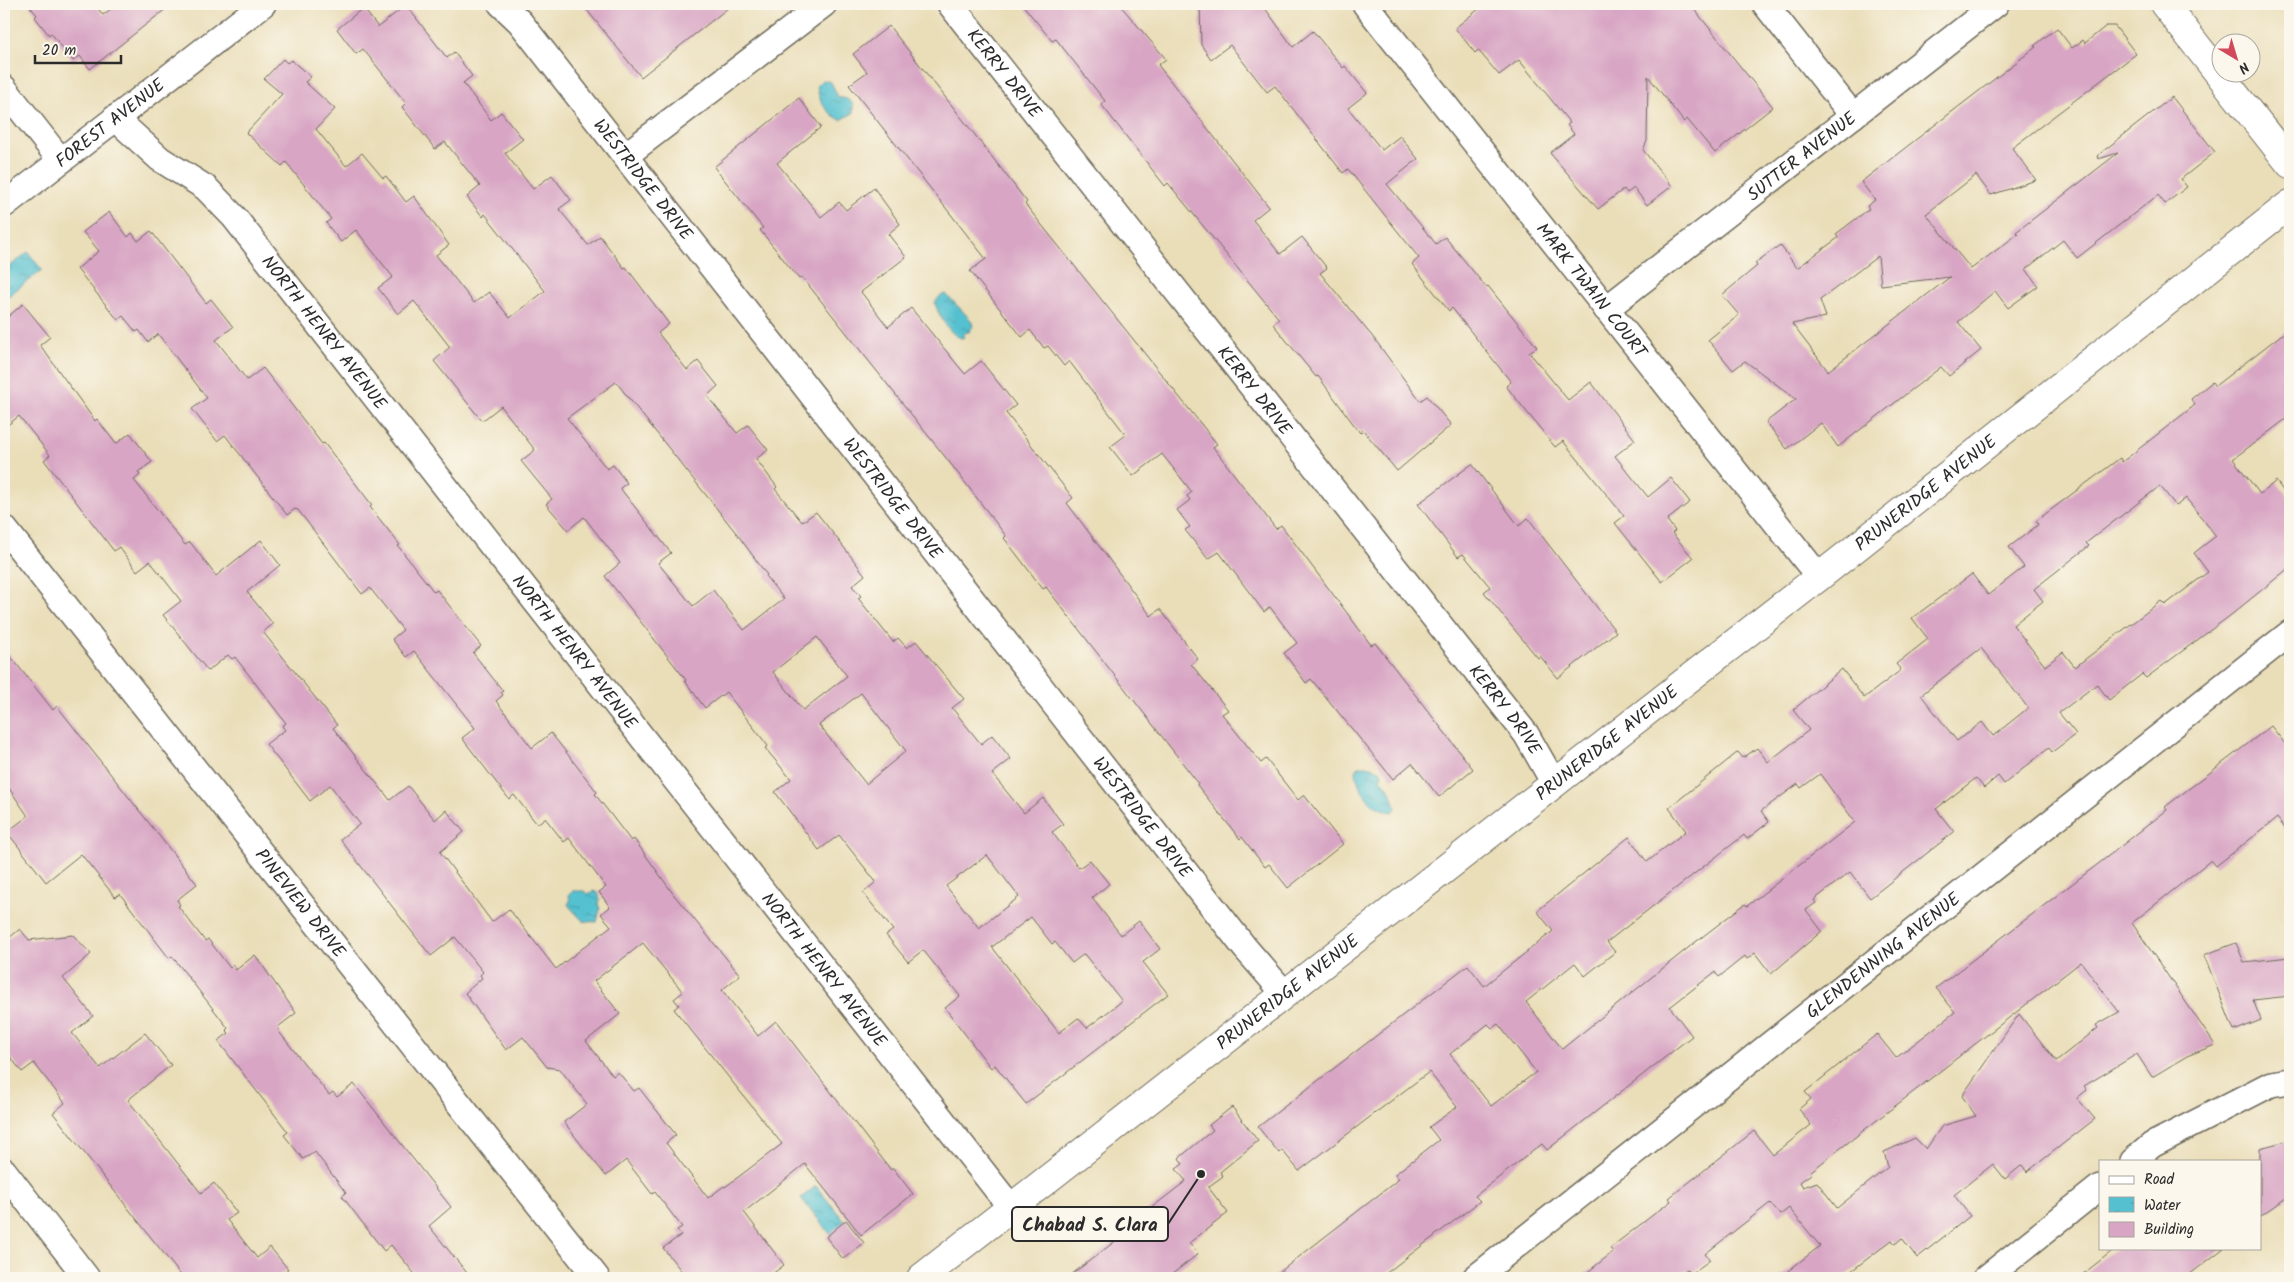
<svg xmlns="http://www.w3.org/2000/svg" width="2294" height="1282" font-family="Kalam,sans-serif">
  <style>
    .water { fill: url(#water-ripples); stroke: #40767e }
    .building { fill: #d8a6c4; fill-rule: evenodd }
    .lines { fill: none; stroke-linecap: round; stroke-linejoin: round }
    .street-casing { stroke: #6e6a5d; stroke-width: 28 }
    .secondary-casing { stroke: #6e6a5d; stroke-width: 30 }
    .street { stroke: #fff; stroke-width: 25 }
    .secondary { stroke: #fff; stroke-width: 28 }
    .labels { text-anchor: middle; stroke-width: 4; stroke-linejoin: round; paint-order: stroke }
    .street-label { font-size: 18px; fill: #2b2b2b; stroke: #fbf7ec }
    .leader { fill: none; stroke: #2b2b2b; stroke-width: 2 }
    .callout-dot { fill: #2b2b2b; stroke: #fbf7ec; stroke-width: 2 }
    .callout { fill: #fbf7ec; stroke: #2b2b2b; stroke-width: 2 }
    .callout-label { font-size: 19px; text-anchor: middle; font-weight: bold; fill: #2b2b2b }
  </style>
  <defs>
    <pattern id="water-ripples" width="26" height="14" patternUnits="userSpaceOnUse" patternTransform="scale(1.25)"><rect width="26" height="14" fill="#55c1d0"/><path d="M2 4q2-2 4 0t4 0M15 11q2-2 4 0t4 0" fill="none" stroke="#479da9"/></pattern>
  </defs>
  <rect width="100%" height="100%" fill="#fbf7ec"/>
  <filter id="ink" filterUnits="userSpaceOnUse"><feTurbulence type="fractalNoise" baseFrequency=".02" numOctaves="2"/><feDisplacementMap in="SourceGraphic" scale="10" xChannelSelector="R" yChannelSelector="G"/><feConvolveMatrix kernelMatrix="1 2 1 2 8 2 1 2 1" color-interpolation-filters="sRGB"/></filter>
  <filter id="wash" filterUnits="userSpaceOnUse"><feTurbulence type="fractalNoise" baseFrequency=".0096" numOctaves="4" result="noise"/><feDisplacementMap in="SourceGraphic" scale="20" xChannelSelector="R" yChannelSelector="G"/><feGaussianBlur stdDeviation="1.12" result="paint"/><feColorMatrix in="noise" values="0 0 0 0 0 0 0 0 0 0 0 0 0 0 0 0 0 1.4 0 .05"/><feComposite in="paint" operator="in"/></filter>
  <g filter="url(#wash)">
    <rect width="100%" height="100%" fill="#eadeb9"/>
    <!-- water -->
    <path class="water" d="M823,80L831,82L838,97L847,99L853,104V113L841,120C826,113 818,101 817,85Z
      M28,252L42,270L7,297L4,292V271Z
      M946,294L971,320L973,326L969,332L964,333L963,338C951,338 938,314 935,303L940,296Z
      M1359,766H1367L1380,770L1382,774L1380,778C1389,786 1393,796 1396,808L1393,812C1372,810 1358,791 1356,771Z
      M572,891H584L588,894L593,891L598,893L600,899L598,904L600,909L597,922L583,921L568,905L570,901L569,895Z
      M816,1186L846,1223L831,1235L801,1198Z"/>
    <g id="blocks">
      <!-- building -->
      <path class="building" d="M28,4H94L103,15L117,4H172L90,69L80,56L73,61L51,33L49,35L35,17L37,15Z
        M582,4H733L641,77Z
        M1022,4H1119L1166,59L1158,65L1269,207L1253,220L1280,254L1302,237L1327,268L1320,273L1376,341L1420,401L1427,396L1451,425L1397,471L1363,430L1360,433L1318,376L1316,377L1273,324L1279,319L1168,183L1165,186L1101,104L1105,101L1071,58L1056,39L1052,41Z
        M1200,4H1262L1293,47L1313,31L1343,68L1345,66L1367,93L1348,108L1382,150L1400,136L1418,159L1387,184L1436,244L1445,237L1486,287L1488,286L1537,347L1529,352L1568,400L1591,382L1635,440L1615,456L1648,497L1671,478L1690,502L1667,520L1675,531L1672,533L1693,558L1662,582L1615,523L1624,516L1563,441L1555,447L1506,386L1511,382L1452,308L1449,311L1412,264L1419,258L1348,169L1343,173L1275,86L1267,92L1230,45L1211,59L1201,45Z
        M1485,4H1690L1773,107L1715,153L1687,119L1684,122L1648,76L1647,141L1643,150L1672,186L1647,205L1634,188L1627,193L1624,189L1598,209L1550,153L1574,134L1567,125L1570,123L1519,60L1499,75L1478,50L1475,53L1455,28Z
        M406,5L447,58L454,52L472,76L463,83L491,120L501,112L523,139L505,153L533,189L552,175L571,200L559,209L588,245L600,236L624,268L626,267L669,324L658,333L687,370L698,361L718,386L707,396L737,433L748,425L768,450L756,459L777,487L775,489L802,522L816,512L839,541L865,575L852,586L861,596L858,598L893,642L898,638L907,648L916,641L964,699L952,708L981,744L992,735L1011,759L992,774L1024,813L1043,798L1063,824L1052,832L1079,868L1090,860L1109,884L1092,898L1121,935L1139,921L1160,949L1143,962L1168,994L1026,1104L995,1065L991,1068L945,1008L960,996L923,950L908,962L886,935L893,930L863,893L876,882L839,835L819,850L775,792L791,779L765,748L768,746L726,692L705,708L685,681L686,680L605,576L620,563L584,517L568,530L546,504L552,499L521,461L535,450L501,406L482,421L434,361L450,347L414,301L398,314L378,288L393,277L356,230L341,242L326,223L331,219L286,162L282,166L246,133L282,94L264,79L283,59L287,63L291,60L311,77L305,82L335,109L316,129L346,166L362,153L383,178L386,176L406,202L414,196L449,245L436,255L474,303L489,292L510,318L545,291L485,214L483,217L467,197L480,186L445,142L435,149L402,107L406,103L363,49L356,54L337,29L363,8L378,27ZM616,382L737,534L767,575L766,577L784,599L744,630L713,590L693,606L658,563L671,553L620,488L627,483L613,465L607,469L567,418ZM817,637L847,676L803,710L773,672ZM861,693L906,751L866,784L819,725ZM987,855L1019,897L979,928L946,886ZM1031,917L1052,944L1055,942L1072,963L1084,954L1122,1001L1087,1028L1078,1018L1059,1033L992,947Z
        M889,26L975,135L1027,202L1025,204L1217,444L1213,447L1276,529L1281,525L1371,645L1375,643L1473,769L1439,797L1412,763L1393,779L1311,679L1306,683L1284,653L1297,643L1270,607L1264,612L1219,552L1208,559L1185,530L1190,527L1177,510L1190,500L1187,496L1192,492L1162,454L1133,476L1110,447L1126,435L1069,361L1064,366L1048,346L1044,348L1030,330L1022,337L970,271L986,259L849,85L867,72L853,54Z
        M2106,26H2115L2136,54L2012,148L2036,180L1991,195L1976,175L1926,214L1971,269L2018,234L2016,232L2118,153L2098,159L2097,156L2172,97L2215,152L2181,179L2187,187L2165,204L2158,195L2077,258L2063,240L2026,269L2038,286L2008,308L1995,291L1958,322L1981,350L1949,376L1941,367L1838,447L1821,423L1787,449L1766,422L1796,399L1745,361L1733,370L1708,340L1739,315L1722,295L1757,266L1755,263L1780,245L1797,268L1838,238L1836,234L1869,209L1867,206L1875,200L1861,182L2036,47L2034,46L2057,28L2072,48L2083,40L2085,43ZM1878,256L1881,285L1950,277L1828,371L1792,324L1826,317L1820,300Z
        M799,98L821,127L777,163L821,217L839,202L846,210L874,188L900,224L888,234L906,257L861,292L888,327L911,308L965,374L981,361L1016,405L1006,413L1073,498L1067,503L1151,616L1160,609L1198,659L1191,664L1228,710L1222,714L1261,763L1266,759L1298,800L1304,795L1343,844L1288,888L1269,864L1265,867L1242,837L1240,839L1197,785L1198,783L1046,587L1043,589L1004,538L1006,536L950,463L802,277L799,279L760,230L763,228L714,167Z
        M109,212L128,237L132,233L138,241L151,231L206,303L211,299L233,327L216,340L247,380L263,368L322,444L324,443L372,505L370,507L400,545L398,546L434,592L437,590L481,646L473,653L503,691L501,692L503,695L496,701L532,748L551,733L597,792L595,794L631,841L634,839L674,895L740,975L722,990L758,1036L776,1021L891,1170L893,1168L913,1194L861,1235L805,1164L744,1212L784,1265L767,1278H687L663,1248L681,1235L677,1230L682,1227L655,1192L652,1194L626,1160L606,1176L586,1151L564,1122L587,1104L560,1069L547,1067L523,1037L506,1050L465,993L482,978L480,975L483,972L455,937L431,956L405,923L340,839L360,824L330,785L310,801L266,744L285,730L282,726L286,723L235,657L232,659L228,655L208,671L163,615L181,601L150,561L137,571L119,547L114,551L44,460L50,455L19,416L4,428V320L23,304L50,337L40,345L95,421L97,419L116,444L130,433L152,462L138,472L140,475L134,480L185,545L190,542L216,576L261,540L280,565L247,592L273,624L263,632L337,725L333,728L390,800L408,786L435,820L446,810L464,832L440,852L492,922L509,909L556,969L611,926L601,914L610,907L599,892L606,887L569,838L564,842L545,818L537,824L514,795L509,799L462,738L475,728L414,651L406,657L392,639L403,630L370,588L362,594L298,510L295,509L287,515L225,435L217,441L192,409L207,398L158,334L148,342L139,330L136,332L123,316L118,320L77,269L99,251L83,232ZM643,943L683,992L674,999L679,1005L674,1009L782,1144L725,1187L724,1186L708,1198L666,1143L676,1135L639,1088L634,1091L618,1072L613,1076L586,1041L620,1014L594,981Z
        M2290,328V416L2233,459L2260,494L2276,481L2290,500V567L2231,615L2146,678L2142,674L2109,700L2097,684L2059,713L2076,734L2052,752L2049,748L2004,784L1998,776L1984,788L1976,778L1936,809L1954,832L1870,898L1850,872L1814,900L1816,903L1806,910L1822,931L1771,974L1755,953L1747,959L1745,956L1719,977L1715,972L1670,1007L1692,1036L1547,1150L1542,1144L1475,1196L1480,1201L1380,1278H1272L1399,1179L1395,1174L1439,1140L1429,1127L1457,1107L1429,1072L1299,1171L1282,1150L1279,1153L1258,1127L1468,965L1484,986L1553,931L1537,911L1629,837L1647,862L1686,831L1669,808L1738,752L1743,758L1757,748L1768,762L1809,730L1793,710L1842,669L1864,698L1901,670L1896,664L1928,639L1912,618L1972,574L1988,595L2024,567L2009,547L2038,525L2036,521L2120,458L2122,462L2195,405L2191,399L2212,382L2215,386ZM2160,486L2176,506L2186,498L2216,536L2194,553L2208,572L2165,605L2161,601L2075,667L2063,652L2045,666L2013,625L2043,601L2034,589L2089,546L2086,543ZM1981,648L2028,708L1993,736L1982,722L1957,741L1921,695ZM1820,774L1855,822L1747,906L1745,904L1693,944L1562,1049L1526,1002L1575,963L1585,976L1615,952L1607,942L1744,835L1747,839L1769,822L1761,811L1798,784L1801,788ZM1488,1024L1492,1028L1498,1024L1536,1072L1491,1106L1450,1054Z
        M1472,464L1519,526L1528,518L1616,632L1558,678L1540,656L1538,658L1504,617L1484,592L1490,587L1463,554L1458,557L1418,504Z
        M4,648L53,710L57,706L197,884L177,900L180,905L178,906L205,941L208,939L230,968L233,965L236,970L255,955L296,1013L278,1027L280,1033L329,1095L333,1092L337,1097L354,1084L451,1207L429,1226L471,1278H418L391,1245L384,1251L342,1196L346,1193L315,1152L303,1159L284,1135L288,1132L218,1041L229,1033L226,1030L228,1028L172,956L169,958L120,894L115,897L81,854L46,882L7,832L28,816L4,781Z
        M2271,726L2290,750V835L2277,818L2216,866L2211,860L2132,923L2215,1045L2187,1056L2152,1077L2137,1054L2084,1086L2087,1090L2077,1098L2095,1119L2027,1172L2022,1165L2005,1179L1993,1164L1954,1195L1970,1216L1917,1258L1902,1238L1895,1244L1892,1240L1842,1278H1779L1820,1246L1789,1208L1780,1215L1770,1203L1705,1254L1710,1260L1691,1274L1687,1269L1675,1278H1580L1613,1252L1610,1248L1671,1201L1669,1198L1754,1131L1773,1155L1811,1125L1799,1109L1811,1099L1805,1092L1877,1034L1896,1058L1955,1012L1936,988L2102,861L2167,810L2165,807ZM2081,962L2119,1012L2096,1025L2098,1028L2056,1061L2019,1014L1962,1096L1976,1116L1942,1126L1926,1149L1915,1138L1884,1152L1888,1167L1837,1208L1817,1182L1803,1187L1800,1182L1811,1174L1810,1172Z
        M20,929L29,940L73,935L91,954L63,978L93,1016L72,1033L100,1068L145,1033L171,1065L128,1100L201,1193L214,1183L237,1213L227,1220L257,1258L270,1247L288,1269L275,1278H183L53,1113L65,1103L34,1063L22,1072L4,1049V942Z
        M2236,943L2244,962L2290,957V996L2253,1000L2261,1020L2234,1031L2204,955Z
        M1232,1107L1258,1141L1220,1172L1223,1176L1208,1187L1228,1213L1189,1243L1198,1254L1167,1278H1067L1118,1239L1115,1236L1186,1181L1176,1169L1183,1164L1179,1158L1213,1130L1209,1125Z
        M2290,1140V1195L2260,1217V1148Z
        M846,1220L864,1243L843,1259L826,1237Z
        M2116,1248H2224L2185,1278H2078Z"/>
    </g>
  </g>
  <g filter="url(#ink)">
    <use href="#blocks" fill-opacity="0" stroke="#6e6a5d" stroke-width="1"/>
    <g class="lines">
      <defs>
        <g id="street">
          <path id="s1" d="M501,4L520,22L1245,948L1285,994"/>
          <path id="s2" d="M950,4L1526,734L1554,783"/>
          <path id="s3" d="M1365,4L1819,577"/>
          <path d="M1765,4L1853,116"/>
          <path d="M4,88L61,161"/>
          <path id="s4" d="M115,118L160,159L206,188L234,217L1012,1209"/>
          <path d="M626,155L824,4"/>
          <path id="s5" d="M4,205L263,4"/>
          <path id="s6" d="M1606,309L1996,4"/>
          <path id="s7" d="M4,528L597,1278"/>
          <path d="M2133,1161L2152,1145L2271,1084L2290,1081"/>
          <path d="M4,1171L87,1278"/>
          <path id="s8" d="M1475,1278L2290,633"/>
          <path d="M1986,1278L2100,1187"/>
        </g>
        <g id="secondary">
          <path d="M2164,4L2290,164"/>
          <path id="s9" d="M921,1278L1819,577L2290,204"/>
        </g>
      </defs>
      <!-- street casing -->
      <use href="#street" class="street-casing"/>
      <!-- secondary casing -->
      <use href="#secondary" class="secondary-casing"/>
      <!-- street -->
      <use href="#street" class="street"/>
      <!-- secondary -->
      <use href="#secondary" class="secondary"/>
    </g>
  </g>
  <g class="labels">
    <!-- street labels -->
    <g class="street-label">
      <text dy="6" stroke="none"><textPath href="#s2" startOffset="88">KERRY DRIVE</textPath></text>
      <text dy="6" stroke="none"><textPath href="#s5" startOffset="134">FOREST AVENUE</textPath></text>
      <text dy="6" stroke="none"><textPath href="#s6" startOffset="248">SUTTER AVENUE</textPath></text>
      <text dy="6" stroke="none"><textPath href="#s1" startOffset="226">WESTRIDGE DRIVE</textPath></text>
      <text dy="6" stroke="none"><textPath href="#s3" startOffset="365">MARK TWAIN COURT</textPath></text>
      <text dy="6" stroke="none"><textPath href="#s4" startOffset="302">NORTH HENRY AVENUE</textPath></text>
      <text dy="6" stroke="none"><textPath href="#s2" startOffset="492">KERRY DRIVE</textPath></text>
      <text dy="6" stroke="none"><textPath href="#s9" startOffset="1275">PRUNERIDGE AVENUE</textPath></text>
      <text dy="6" stroke="none"><textPath href="#s1" startOffset="631">WESTRIDGE DRIVE</textPath></text>
      <text dy="6" stroke="none"><textPath href="#s4" startOffset="708">NORTH HENRY AVENUE</textPath></text>
      <text dy="6" stroke="none"><textPath href="#s2" startOffset="898">KERRY DRIVE</textPath></text>
      <text dy="6" stroke="none"><textPath href="#s9" startOffset="870">PRUNERIDGE AVENUE</textPath></text>
      <text dy="6" stroke="none"><textPath href="#s1" startOffset="1036">WESTRIDGE DRIVE</textPath></text>
      <text dy="6" stroke="none"><textPath href="#s7" startOffset="478">PINEVIEW DRIVE</textPath></text>
      <text dy="6" stroke="none"><textPath href="#s8" startOffset="520">GLENDENNING AVENUE</textPath></text>
      <text dy="6" stroke="none"><textPath href="#s4" startOffset="1112">NORTH HENRY AVENUE</textPath></text>
      <text dy="6" stroke="none"><textPath href="#s9" startOffset="465">PRUNERIDGE AVENUE</textPath></text>
    </g>
  </g>
  <!-- callouts -->
  <path class="leader" d="M1201 1174L1168 1224"/>
  <circle class="callout-dot" cx="1201" cy="1174" r="5"/>
  <rect class="callout" x="1012" y="1207" width="156" height="34" rx="5"/>
  <g class="callout-label">
    <text x="1090" y="1231">Chabad S. Clara</text>
  </g>
  <!-- margin -->
  <rect width="2294" height="1282" fill="none" stroke="#fbf7ec" stroke-width="20"/>
  <!-- legend -->
  <rect x="2099" y="1160" width="162" height="90" fill="#fbf7ec" stroke="#a8a59f"/>
  <rect x="2109" y="1176" width="25" height="8" fill="#ffffff" stroke="#a8a59f"/>
  <text x="2144" y="1184" font-size="15" fill="#2b2b2b">Road</text>
  <rect x="2109" y="1197" width="25" height="15" fill="url(#water-ripples)" stroke="#a8a59f"/>
  <text x="2144" y="1210" font-size="15" fill="#2b2b2b">Water</text>
  <rect x="2109" y="1222" width="25" height="15" fill="#d8a6c4" stroke="#a8a59f"/>
  <text x="2144" y="1234" font-size="15" fill="#2b2b2b">Building</text>
  <!-- north arrow -->
  <g transform="translate(2236 58) rotate(142)"><circle r="24" fill="#fbf7ec" stroke="#a8a59f"/>
  <path d="M0-4L9 19L0 12L-9 19Z" fill="#d1495b"/>
  <text y="-8" font-size="14" font-weight="bold" text-anchor="middle" fill="#2b2b2b">N</text>
  </g>
  <!-- scale -->
  <path d="M35 55v8h86v-8" fill="none" stroke="#2b2b2b" stroke-width="2.5"/>
  <text x="42" y="55" font-size="15" fill="#2b2b2b" stroke="#fbf7ec" stroke-width="4" paint-order="stroke">20 m</text>
</svg>
